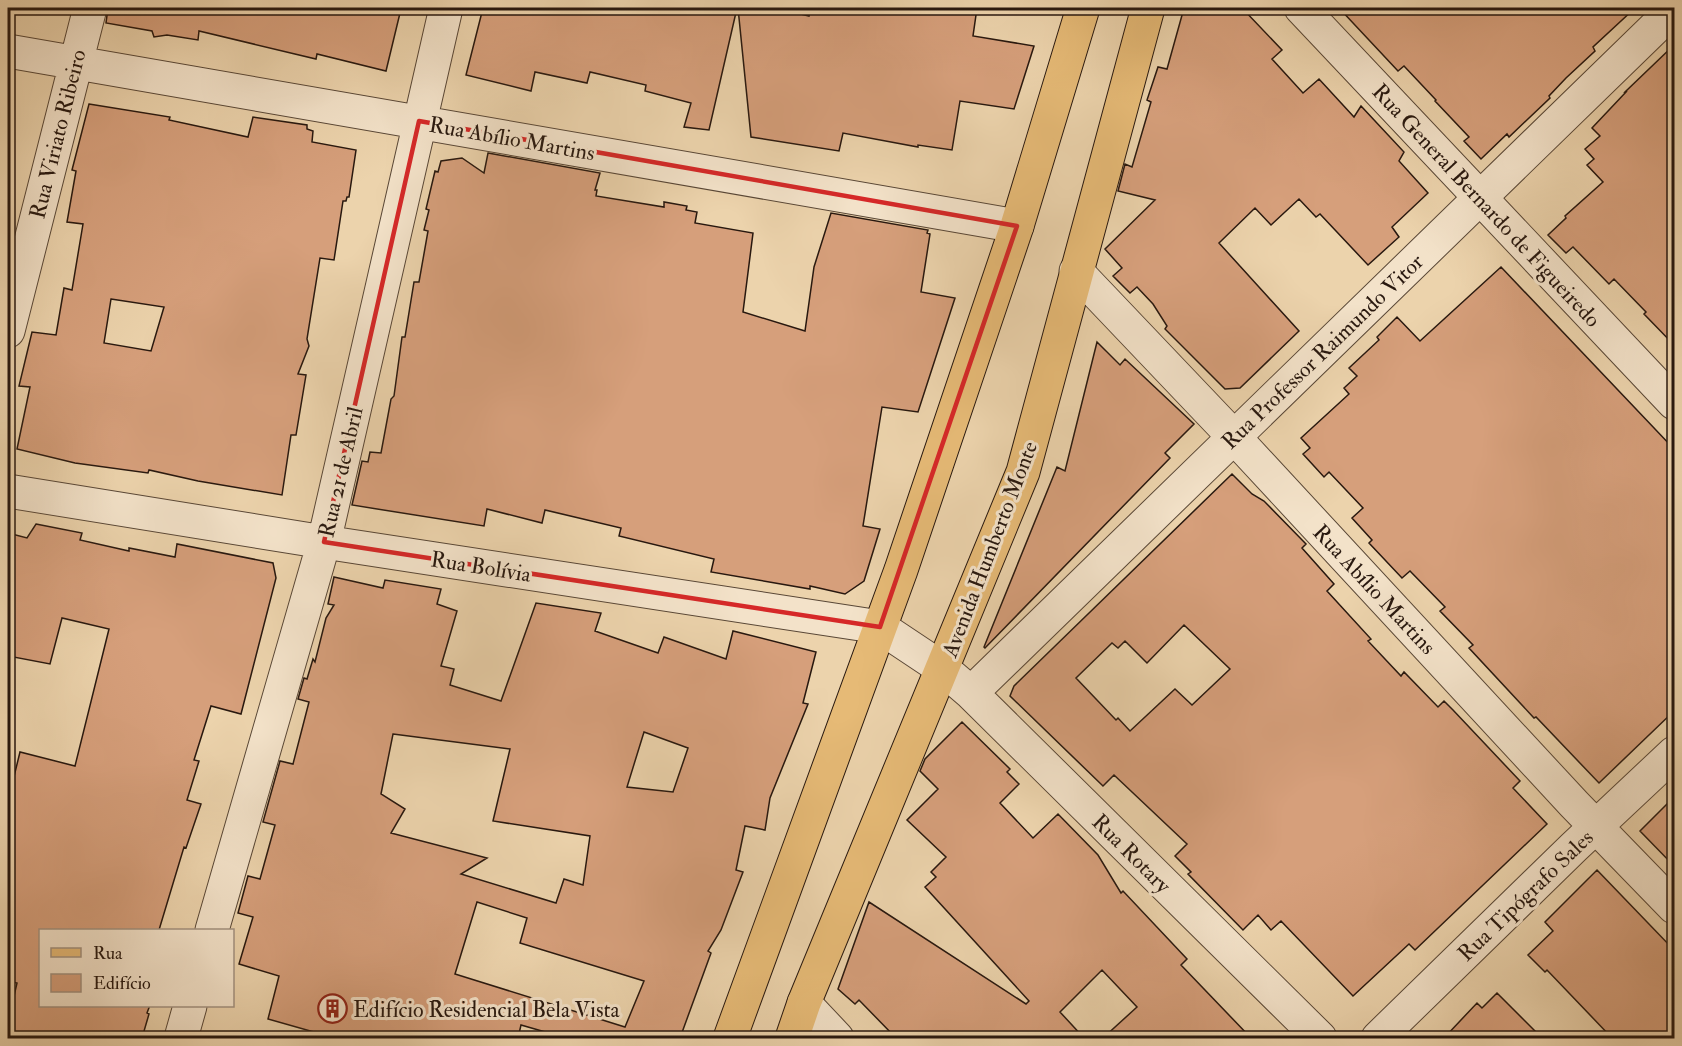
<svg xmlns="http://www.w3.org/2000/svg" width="1682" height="1046" font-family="'IM FELL Double Pica',serif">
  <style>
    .building { fill: #d69f7b; stroke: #28180f; stroke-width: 1.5; fill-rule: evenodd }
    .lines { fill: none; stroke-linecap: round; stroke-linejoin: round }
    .minor-casing { stroke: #594736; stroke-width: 35 }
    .tertiary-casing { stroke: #594736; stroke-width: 35 }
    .primary-casing { stroke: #28180f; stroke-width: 35 }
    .minor { stroke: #f3e2c9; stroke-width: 33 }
    .tertiary { stroke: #f3e2c9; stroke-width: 33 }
    .primary { stroke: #e6ba76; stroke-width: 33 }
    .marked { fill: none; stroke: #d62828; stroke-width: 4.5; stroke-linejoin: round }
    .labels { text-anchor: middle; stroke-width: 6; stroke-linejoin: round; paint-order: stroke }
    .street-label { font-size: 22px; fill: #28180f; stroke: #f3e2c9 }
    .poi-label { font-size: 22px; fill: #28180f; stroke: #f3e2c9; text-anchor: start }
  </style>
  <rect width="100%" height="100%" fill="#ecd3ac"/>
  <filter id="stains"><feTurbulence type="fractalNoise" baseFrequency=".00333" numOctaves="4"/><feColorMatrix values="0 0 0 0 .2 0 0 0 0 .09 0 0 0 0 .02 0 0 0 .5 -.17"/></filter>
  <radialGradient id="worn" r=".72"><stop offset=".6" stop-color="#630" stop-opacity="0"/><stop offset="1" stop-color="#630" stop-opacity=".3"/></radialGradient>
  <!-- building -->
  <path class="building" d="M108,8H377L400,13L386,71L317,54L316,59L199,31L198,40L167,35L154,37L152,31L106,23Z
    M483,8H737L709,130L684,127L691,103L645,91L646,85L590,72L587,83L535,72L531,91L466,75Z
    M738,8H777L809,16L811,8H977L973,36L1034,46L1014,109L960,101L952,150L918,145V147L843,133L839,151L751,137Z
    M1184,8H1242L1282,50L1272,59L1303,93L1319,79L1354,117L1361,106L1404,152L1399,161L1428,193L1392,227L1399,237L1368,265L1320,214L1316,217L1299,199L1271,225L1255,208L1219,243L1299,331L1240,388L1225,389L1165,329L1167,326L1153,304L1137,287L1130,293L1113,276L1122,268L1105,249L1155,200L1118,191L1125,164L1132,167L1151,102L1147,100L1158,67L1167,69Z
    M1339,8H1635L1593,47L1595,51L1566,78L1549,96L1550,98L1509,137L1507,134L1481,159L1464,141L1469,137L1435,101L1436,100L1404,66L1398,71Z
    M1674,45V345L1644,314L1646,312L1614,279L1609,284L1573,247L1566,253L1548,235L1566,218L1565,216L1603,182L1587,165L1594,159L1585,149L1600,136L1592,128L1626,92H1625Z
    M89,104L170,117L169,120L248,137L253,117L307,125V129L313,131L312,142L356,150L349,197H347L346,201H343L334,260L320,258L307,339L309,346L298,374L306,375L296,435H291L282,495L198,481L149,470L148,473L75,463L17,449L30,387L19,386L32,332L56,335L64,288L72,290L83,224L67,222L76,171L72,170ZM111,299L164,307L151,351L104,343Z
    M488,153L600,173L595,190H597L596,196L664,207V202L687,206L686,210L697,212L695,223L753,233L743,312L805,331L814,267L831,213L928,230L927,233L930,234L921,292L955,298L918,412L882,407L863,526L880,529L864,581L845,594L810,586V589L711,572L714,559L619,536L621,528L545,510L542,523L487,509L484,526L352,505L362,461L368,462L370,452L381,453L391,399L394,396L402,337H405L414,282H419L428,231L424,230L429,210L426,209L435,171L438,172L441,161L462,158L484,173Z
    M1501,267L1674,449V711L1599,783L1536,717L1534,718L1469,648L1473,645L1440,611L1445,607L1410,571L1402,578L1369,543L1372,540L1352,518L1363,508L1329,472L1324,477L1303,454L1310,448L1301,438L1349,394L1344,388L1357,376L1349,368L1379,340L1377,337L1397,317L1420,341Z
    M1097,342L1120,365L1125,359L1194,424L1165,453L1170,458L985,648L984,647L1057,467L1065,471Z
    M1232,474L1252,494L1264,501L1306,544L1302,548L1334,584L1327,591L1371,639L1368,641L1401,676L1404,672L1438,707L1444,701L1453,710L1520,781L1513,788L1547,824L1415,950L1409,944L1353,996L1281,921L1271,930L1258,915L1243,930L1188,874L1191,872L1175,856L1187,844L1114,775L1103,786L1010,696L1014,686ZM1184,625L1230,669L1192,705L1175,689L1130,731L1118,718L1116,720L1076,678L1112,643L1118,648L1125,641L1147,663Z
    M36,524L82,533L80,540L129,551V548L175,557L177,544L273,563L276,578L241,714L211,706L194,760L199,761L187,800L201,804L186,848L184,847L159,930H40V1005H150L147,1013L149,1014L142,1038H8V1022L17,983L8,981V801L20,752L75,766L109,629L62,618L50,664L8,656V533L27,538Z
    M334,577L383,588L385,580L441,589L437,604L457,611L441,666L454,669L450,685L501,701L536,603L601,613L595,631L658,653L664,637L726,659L733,631L816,652L803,703L808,704L770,798L765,830L745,826L736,870L743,872L721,930L708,951L711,953L680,1038H566L521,1025L518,1038H335L268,1019L279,976L239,964L253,917L238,913L248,876L260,879L275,825L263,822L280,761L293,764L309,702L298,699L304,678L307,679L313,659L315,662L326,618L334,605L328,604ZM644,732L688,748L673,792L627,787ZM393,734L510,749L493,821L590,836L583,885L564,879L556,903L461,874L487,858L391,833L405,809L381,794ZM477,902L527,918L520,943L644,981L625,1027L455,974Z
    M962,722L1010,769L1007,772L1019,784L1000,803L1033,838L1058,814L1098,855L1121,893L1123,891L1187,959L1181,965L1251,1038H1103L1137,1007L1102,970L1060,1012L1084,1038H896L859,1000L855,1004L838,989L869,902L1026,1004L1029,1001L925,887L936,877L931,872L946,857L907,820L938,789L920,771L925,759Z
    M1674,797V866L1640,831Z
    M1597,870L1674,950V1038H1612L1547,970L1545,972L1528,955L1553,931L1545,922Z
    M1497,993L1542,1038H1444L1477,1003L1482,1008Z"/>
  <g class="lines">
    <defs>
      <path id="minor" d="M8,51L1017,226
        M1076,271L1234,437L1574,804L1674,907
        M8,331L90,8
        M8,491L324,542L880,627L943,669L971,693L1320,1038
        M971,693L1674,9
        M212,930L324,542L446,8
        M804,1003L837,1038
        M181,1038L190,1006
        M1378,1038L1574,847L1674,753"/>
      <path id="tertiary" d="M1301,8L1674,403"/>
      <path id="primary" d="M730,1038L901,570L1017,226L1083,8
        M792,1038L804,1003L1023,472L1148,8"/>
    </defs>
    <!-- minor casing -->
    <use href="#minor" class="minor-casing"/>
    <!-- tertiary casing -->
    <use href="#tertiary" class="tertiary-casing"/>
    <!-- primary casing -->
    <use href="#primary" class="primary-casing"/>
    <!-- minor -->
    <use href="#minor" class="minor"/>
    <!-- tertiary -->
    <use href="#tertiary" class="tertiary"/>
    <!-- primary -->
    <use href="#primary" class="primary"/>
  </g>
  <!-- marked area -->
  <path class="marked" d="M419,121L1017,226L880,627L324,542Z"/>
  <!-- icons -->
  <defs>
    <symbol id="building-ring" viewBox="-11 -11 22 22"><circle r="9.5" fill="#f3e2c9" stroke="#8f2418" stroke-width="1.5"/><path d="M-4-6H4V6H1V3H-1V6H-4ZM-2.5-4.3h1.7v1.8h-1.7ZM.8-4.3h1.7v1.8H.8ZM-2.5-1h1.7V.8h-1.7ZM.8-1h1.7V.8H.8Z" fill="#8f2418"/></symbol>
  </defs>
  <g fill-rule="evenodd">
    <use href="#building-ring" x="316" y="992" width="33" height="33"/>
  </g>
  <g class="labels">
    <!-- street labels -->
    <g class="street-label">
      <text transform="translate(57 134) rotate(-76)" y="8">Rua Viriato Ribeiro</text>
      <text transform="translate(512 138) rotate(10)" y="8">Rua Abílio Martins</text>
      <text transform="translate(1487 205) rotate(47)" y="8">Rua General Bernardo de Figueiredo</text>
      <text transform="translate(1322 351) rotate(-44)" y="8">Rua Professor Raimundo Vitor</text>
      <text transform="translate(340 472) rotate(-77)" y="8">Rua 21 de Abril</text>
      <text transform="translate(989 549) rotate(-69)" y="8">Avenida Humberto Monte</text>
      <text transform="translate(481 566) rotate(9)" y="8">Rua Bolívia</text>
      <text transform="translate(1375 589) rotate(47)" y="8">Rua Abílio Martins</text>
      <text transform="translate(1132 853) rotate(45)" y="8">Rua Rotary</text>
      <text transform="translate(1525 895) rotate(-44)" y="8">Rua Tipógrafo Sales</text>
    </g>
    <!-- poi labels -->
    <g class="poi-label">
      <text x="353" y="1017">Edifício Residencial Bela Vista</text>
    </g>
  </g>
  <!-- margin -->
  <rect width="1682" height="1046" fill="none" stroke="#ecd3ac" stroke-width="30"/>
  <rect x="9" y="9" width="1664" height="1028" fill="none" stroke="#28180f" stroke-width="3"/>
  <rect x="15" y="15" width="1652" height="1016" fill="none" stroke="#28180f" stroke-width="1.5"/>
  <!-- legend -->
  <rect x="39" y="929" width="195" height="78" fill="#f3e2c9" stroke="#a2917f" stroke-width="1.5"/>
  <rect x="51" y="948" width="30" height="9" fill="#e6ba76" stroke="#a2917f" stroke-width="1.5"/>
  <text x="93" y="959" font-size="18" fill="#28180f">Rua</text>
  <rect x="51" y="974" width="30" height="18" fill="#d69f7b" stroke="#a2917f" stroke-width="1.5"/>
  <text x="93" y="989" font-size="18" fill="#28180f">Edifício</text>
  <rect width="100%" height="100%" filter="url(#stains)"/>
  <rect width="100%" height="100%" fill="url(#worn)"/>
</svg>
